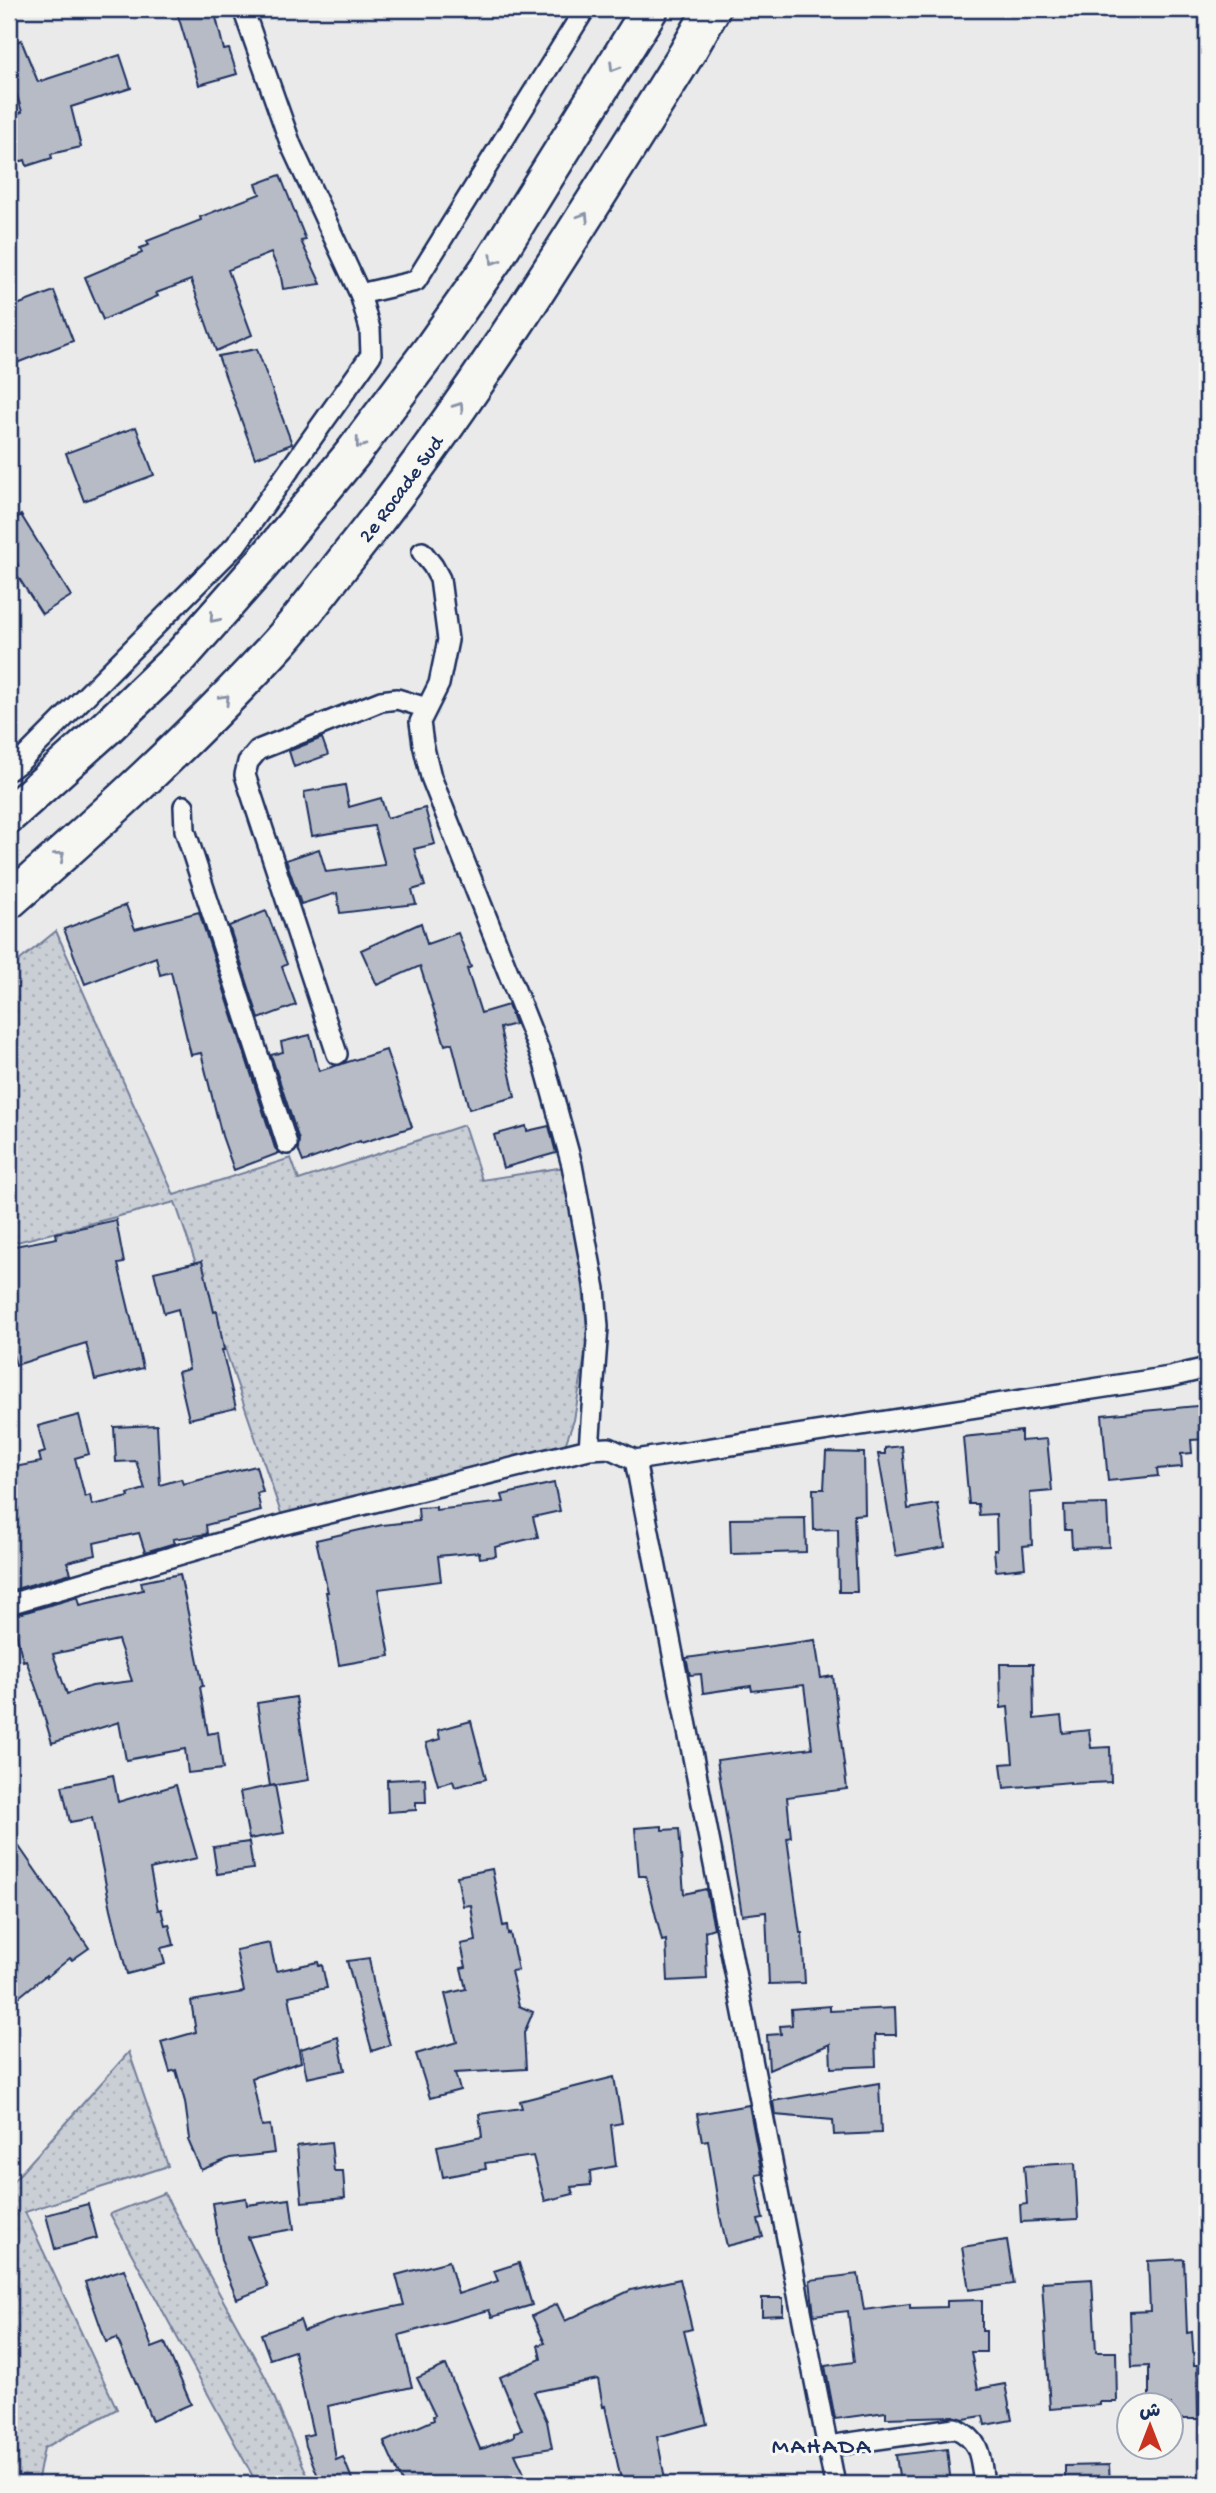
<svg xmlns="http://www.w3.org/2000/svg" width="1216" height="2493" font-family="'Gochi Hand','Playpen Sans Arabic',sans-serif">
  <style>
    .grass { fill: url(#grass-dots); stroke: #727e9a; stroke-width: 2 }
    .building { fill: #b6bbc6; stroke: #1b2f5e; stroke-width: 2; fill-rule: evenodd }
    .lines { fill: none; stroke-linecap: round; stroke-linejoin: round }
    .street-casing { stroke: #1b2f5e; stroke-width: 24 }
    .highway-casing { stroke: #1b2f5e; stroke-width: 40 }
    .street { stroke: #f6f6f2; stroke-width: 19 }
    .highway { stroke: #f6f6f2; stroke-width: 35 }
    .oneway { stroke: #8892a8 }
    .labels { text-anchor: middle; stroke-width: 6; stroke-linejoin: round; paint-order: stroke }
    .street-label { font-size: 21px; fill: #1b2f5e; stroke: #f6f6f2 }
    .quarter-label { font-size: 24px; letter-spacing: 2px; fill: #1b2f5e; stroke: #f6f6f2 }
  </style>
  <defs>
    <pattern id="grass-dots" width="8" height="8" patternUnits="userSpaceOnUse" patternTransform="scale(1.75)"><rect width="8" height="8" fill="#caced5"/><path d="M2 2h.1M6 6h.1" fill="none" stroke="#adb1b9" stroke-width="1.8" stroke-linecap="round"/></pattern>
  </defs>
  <rect width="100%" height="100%" fill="#e9eae9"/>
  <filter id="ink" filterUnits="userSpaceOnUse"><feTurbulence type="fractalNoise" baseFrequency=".0143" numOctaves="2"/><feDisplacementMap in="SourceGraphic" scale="14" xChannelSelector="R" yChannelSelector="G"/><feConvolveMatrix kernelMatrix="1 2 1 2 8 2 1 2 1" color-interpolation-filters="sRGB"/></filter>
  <g filter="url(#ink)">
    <!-- grass -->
    <path class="grass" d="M56,931L174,1195L291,1158L299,1180L464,1125L482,1180L565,1167L581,1269L588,1338L574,1420L564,1448L283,1519L175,1202L9,1244V969Z
      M129,2052L168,2166L25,2212L117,2409L44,2448L37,2484H9V2186Z
      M164,2193L266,2378L311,2484H257L110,2214Z"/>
    <!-- building -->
    <path class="building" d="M176,9H214L224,50L229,49L237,74L199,85Z
      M21,40L38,82L120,55L131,88L71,107L81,147L51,154L52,158L27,166L25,160L9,165V117L22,112L12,79L9,80V45Z
      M280,175L306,240L301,241L321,284L283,289L281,277L271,253L228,270L252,335L216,351L191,280L156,293L158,296L103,320L85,277L142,253L140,248L149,245L147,241L201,220L200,217L260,194L256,184Z
      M54,291L73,341L9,366V308Z
      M257,349L292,444L255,458L218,356Z
      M136,427L154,475L84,501L66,453Z
      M21,515L71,596L42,614L13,569L18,565L9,552V523Z
      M322,738L328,755L294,767L289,751Z
      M345,785L349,807L381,798L387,818L425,808L435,844L414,849L425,886L412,890L416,904L340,913L337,893L301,904L286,860L319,849L326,872L385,865L374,826L312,836L304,792Z
      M126,905L135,929L199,912L275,1148L279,1153L234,1170L222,1136L201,1053L191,1055L171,972L160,975L156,957L85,984L64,929Z
      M266,911L287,964L282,967L296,1005L259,1019L229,926Z
      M421,923L427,944L458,933L471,967L467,969L481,1013L508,1005L515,1024L500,1028L515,1097L469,1109L452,1043L445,1045L420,966L377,985L361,950Z
      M310,1035L319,1071L386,1050L412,1127L361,1143L360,1141L303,1162L298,1149L299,1140L271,1055L283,1052L281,1042Z
      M526,1126L527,1131L549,1126L556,1153L503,1168L494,1135Z
      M116,1220L124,1263L118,1264L143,1368L95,1380L86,1343L16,1365L9,1342V1247L57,1238L56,1233Z
      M202,1261L214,1312L217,1311L224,1350H222L236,1408L189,1419L178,1372L189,1369L178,1309L164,1313L154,1272Z
      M1207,1405V1439L1191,1440L1192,1453L1181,1454L1182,1467L1157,1469L1158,1476L1108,1481L1102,1415Z
      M79,1415L89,1454L75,1458L85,1497L90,1495L92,1505L129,1497L128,1494L145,1489L136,1461L116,1462L114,1427L157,1425L160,1485L181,1479L183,1484L256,1466L263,1492L257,1493L261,1511L206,1525L207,1534L173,1539L175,1543L145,1552L139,1533L94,1543L96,1555L67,1562L71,1573L9,1591V1468L41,1462L39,1454L45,1452L38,1426Z
      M1021,1431V1441L1047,1439L1052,1491L1030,1493L1032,1545L1023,1546L1025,1568L996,1571L994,1550H997L996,1514L979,1515L978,1504H969L963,1437Z
      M902,1446L908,1509L938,1504L945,1547L896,1556L878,1454H885V1448Z
      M826,1452L864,1453L865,1514L854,1515L857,1592H839L838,1529L814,1530L813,1489H824Z
      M554,1483L560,1511L533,1517L538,1537L495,1547L496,1556L480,1558L479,1552L438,1556L441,1581L378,1589L390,1656L339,1665L326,1592H328L316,1540L382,1525L419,1521L418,1508L436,1507V1510L504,1502L502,1495Z
      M1107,1504L1109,1547L1072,1548L1071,1530H1065L1064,1505Z
      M805,1518L806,1552L731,1554L730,1519Z
      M180,1574L203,1686L200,1687L208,1734L218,1732L223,1769L188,1773L185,1749L126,1760L119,1722L52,1743L40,1702H41L26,1660L23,1661L12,1616L78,1597L80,1605L143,1590L141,1582ZM118,1640L132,1681L92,1686L67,1694L53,1654Z
      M815,1640L821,1678L833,1676L847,1789L787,1797L791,1837L787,1838L800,1933H802L805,1983L769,1984L766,1912L742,1915L717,1760L812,1748L804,1685L752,1691L751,1686L703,1693L701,1674L690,1675L686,1658Z
      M1000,1664H1033L1034,1719L1061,1716L1063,1733L1089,1730L1091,1748L1110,1747L1111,1782L1070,1784V1782L1004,1788L1001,1764L1013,1763L1008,1707L1001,1708Z
      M296,1697L309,1780L270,1786L257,1703Z
      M471,1721L486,1779L455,1787L453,1781L438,1785L426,1743L440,1739L438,1730Z
      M113,1775L118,1802L176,1785L197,1858L150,1869L158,1910L161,1909L165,1925L169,1924L174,1945L161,1948L165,1964L127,1974L111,1909L92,1818L70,1822L62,1786Z
      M425,1778L426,1802H416V1810L388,1812L387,1780Z
      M275,1785L284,1833L249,1839L240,1792Z
      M662,1826V1830L679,1829L684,1894L706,1889L714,1928L705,1931L707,1979L668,1981L666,1940L662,1941L646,1876H639L635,1828Z
      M9,1832L89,1948L72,1960L70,1958L47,1977L46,1975L9,2005Z
      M249,1842L253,1869L217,1874L213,1847Z
      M492,1869L503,1926L507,1925L508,1934L510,1933L518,1970L511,1971L519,2006L533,2012L524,2033L526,2069L455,2073L460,2090L430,2098L416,2054L457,2042L445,1994L466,1989L461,1968L466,1967L461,1944L476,1941L471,1905L463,1906L457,1876Z
      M270,1943L276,1971L318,1962L319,1966L322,1965L327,1988L289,1996L301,2062L252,2078L262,2126L270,2125L274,2153L230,2158L201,2170L188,2140L190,2139L185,2102L176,2070L170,2072L161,2042L196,2032L191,2001L244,1992L236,1950Z
      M369,1958L376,1997L390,2045L372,2051L347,1961Z
      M830,2006V2011L895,2008L896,2035H875L876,2066L831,2068L830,2044L769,2070L767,2035L781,2034L780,2026L792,2025L791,2009Z
      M338,2037L345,2070L307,2078L301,2049Z
      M614,2077L622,2123L611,2125L616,2166L590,2171L591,2185L571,2187L573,2194L545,2201L533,2156L485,2163L486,2169L443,2177L437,2146L482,2137L479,2114L522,2108L520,2101Z
      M879,2083L881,2133L834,2135L833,2120L775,2115L773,2101Z
      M749,2105L762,2174L756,2175L762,2206H760L763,2219L758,2220L763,2237L727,2246L720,2216L708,2140L702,2141L697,2114Z
      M331,2142L334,2171H343L345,2198L302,2202L297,2146Z
      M1075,2163L1078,2219L1021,2222L1020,2205L1027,2204L1024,2166Z
      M246,2198L247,2205L290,2199L294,2229L248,2237L268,2287L237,2299L221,2260L212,2203Z
      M88,2204L97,2238L55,2249L46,2215Z
      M1007,2240L1014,2284L969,2290L962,2247Z
      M1184,2259L1187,2333L1192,2332L1194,2365H1197L1198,2419H1171V2405H1149V2366L1132,2367L1130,2312L1150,2311L1148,2261Z
      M449,2261L458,2294L498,2281L494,2271L519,2263L532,2305L492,2317L489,2310L399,2335L412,2387L328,2406L336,2460L343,2457L354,2484H321L306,2446L304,2436L313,2434L294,2351L270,2359L261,2334L300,2320L304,2331L336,2319L404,2305L396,2275Z
      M124,2269L152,2348L165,2343L191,2404L152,2421L117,2338L106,2342L85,2282Z
      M858,2274L864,2310L910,2304V2308L947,2307V2301L982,2300V2331H986V2352H971L978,2389L1005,2384L1012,2420L985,2425L983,2416L964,2419L953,2416L886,2418V2412L835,2419L825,2366L854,2362L848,2311L814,2315L810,2280Z
      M680,2279L692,2329L684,2331L707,2424L657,2437L666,2484H622L605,2406L603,2407L598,2379L534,2392L547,2421L552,2448L515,2454L529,2484H403L384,2442L434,2420L433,2416L435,2415L417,2378L446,2365L480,2449L485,2448L514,2436V2432L522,2430L500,2377L541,2359L538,2345L545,2343L532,2316L557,2304L565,2321L631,2290Z
      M1092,2279L1096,2352H1116L1117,2402H1100V2405L1050,2409L1042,2282Z
      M762,2298H783V2315L762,2316Z
      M947,2449L951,2484H900L896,2455Z
      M1109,2465L1110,2484H1065V2466Z"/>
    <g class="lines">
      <defs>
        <path id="street" d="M360,294L416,281L585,9
          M9,770L20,762L236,545L371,355L370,329L360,294L291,145L243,9
          M184,806L185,830L287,1144
          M337,1054L245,775L248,762L258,750L381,701L397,699L427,708
          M589,1449L609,1448L635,1460L835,2484
          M635,1460L1170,1377L1207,1368
          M9,1604L285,1524L589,1449L598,1327L595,1289L572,1165L544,1063L431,777L423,744L420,722L439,684L448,640L440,579L433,566L422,552
          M828,2446L955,2428C982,2441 980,2457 984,2484"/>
        <g id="highway">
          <path d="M9,815L106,728L181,656L262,564L353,453L432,348L494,260L650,9"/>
          <path id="s1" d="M9,901C103,819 195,735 279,643C304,615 327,583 351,553C476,396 580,224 687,53L712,9"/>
        </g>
      </defs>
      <!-- street casing -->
      <use href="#street" class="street-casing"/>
      <!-- highway casing -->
      <use href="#highway" class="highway-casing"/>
      <!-- street -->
      <use href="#street" class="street"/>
      <!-- highway -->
      <use href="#highway" class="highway"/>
    </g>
    <!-- one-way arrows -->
    <defs><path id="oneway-chevron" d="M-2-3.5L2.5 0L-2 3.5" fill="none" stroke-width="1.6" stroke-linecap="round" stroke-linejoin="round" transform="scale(1.75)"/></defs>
    <g class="oneway">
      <use href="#oneway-chevron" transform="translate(614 67) rotate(121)"/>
      <use href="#oneway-chevron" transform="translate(584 217) rotate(-58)"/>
      <use href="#oneway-chevron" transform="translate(494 260) rotate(124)"/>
      <use href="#oneway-chevron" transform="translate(459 407) rotate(-55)"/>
      <use href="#oneway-chevron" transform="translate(360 444) rotate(127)"/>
      <use href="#oneway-chevron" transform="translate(214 618) rotate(131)"/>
      <use href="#oneway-chevron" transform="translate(225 699) rotate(-46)"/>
      <use href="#oneway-chevron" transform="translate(60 856) rotate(-41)"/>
    </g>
  </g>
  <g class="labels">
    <!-- street labels -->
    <g class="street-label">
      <text dy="7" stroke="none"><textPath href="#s1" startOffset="570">2e Rocade Sud</textPath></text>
    </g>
    <!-- quarter labels -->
    <g class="quarter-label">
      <text x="822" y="2453">MAHADA</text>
    </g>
  </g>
  <!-- margin -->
  <rect width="1216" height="2493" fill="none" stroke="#f6f6f2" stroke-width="35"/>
  <rect x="18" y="18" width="1181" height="2458" fill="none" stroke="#1b2f5e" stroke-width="2.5" filter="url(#ink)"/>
  <!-- north arrow -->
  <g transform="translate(1150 2426)"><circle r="33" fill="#f6f6f2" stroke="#9ea6b7" stroke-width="2"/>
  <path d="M0-5L12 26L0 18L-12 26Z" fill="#c8321e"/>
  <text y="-10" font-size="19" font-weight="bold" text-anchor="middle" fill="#1b2f5e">ش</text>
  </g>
</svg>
